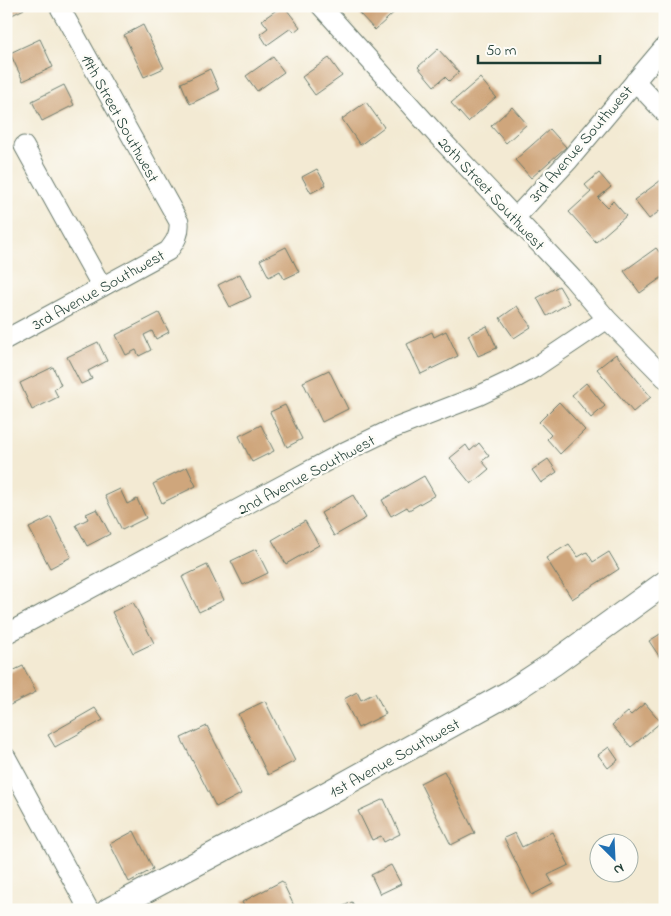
<svg xmlns="http://www.w3.org/2000/svg" width="671" height="916" font-family="'Indie Flower',sans-serif">
  <style>
    .building { fill: #cfa67c }
    .lines { fill: none; stroke-linecap: round; stroke-linejoin: round }
    .minor-casing { stroke: #697a6c; stroke-width: 21 }
    .major-casing { stroke: #697a6c; stroke-width: 26 }
    .minor { stroke: #fff; stroke-width: 19 }
    .major { stroke: #fff; stroke-width: 24 }
    .labels { text-anchor: middle; stroke-width: 5; stroke-linejoin: round; paint-order: stroke }
    .street-label { font-size: 16px; fill: #1f3d34; stroke: #fdfcf7 }
  </style>
  <rect width="100%" height="100%" fill="#fdfcf7"/>
  <filter id="ink" filterUnits="userSpaceOnUse"><feTurbulence type="fractalNoise" baseFrequency=".02" numOctaves="2"/><feDisplacementMap in="SourceGraphic" scale="10" xChannelSelector="R" yChannelSelector="G"/><feConvolveMatrix kernelMatrix="1 2 1 2 8 2 1 2 1" color-interpolation-filters="sRGB"/></filter>
  <filter id="wash" filterUnits="userSpaceOnUse"><feTurbulence type="fractalNoise" baseFrequency=".0096" numOctaves="4" result="noise"/><feDisplacementMap in="SourceGraphic" scale="20" xChannelSelector="R" yChannelSelector="G"/><feGaussianBlur stdDeviation="1.12" result="paint"/><feColorMatrix in="noise" values="0 0 0 0 0 0 0 0 0 0 0 0 0 0 0 0 0 1.4 0 .05"/><feComposite in="paint" operator="in"/></filter>
  <g filter="url(#wash)">
    <rect width="100%" height="100%" fill="#f3ead3"/>
    <g id="blocks">
      <!-- building -->
      <path class="building" d="M6,6H23L24,9L6,18Z
        M282,6H284L300,27L294,32L291,28L267,45L260,34L268,28L262,20Z
        M366,6H401L375,30L359,13Z
        M143,25L164,68L144,77L124,35Z
        M40,39L53,67L23,81L10,53Z
        M438,49L459,72L449,81L445,77L434,86L418,67Z
        M273,57L284,72L257,91L246,76Z
        M329,58L342,76L315,95L302,77Z
        M210,69L219,90L190,104L181,83Z
        M480,78L496,97L468,122L451,103Z
        M6,85L12,98L6,101Z
        M64,85L74,105L42,121L32,101Z
        M366,102L384,127L360,145L342,119Z
        M512,107L527,124L506,143L491,126Z
        M550,129L566,147L531,178L515,160Z
        M317,169L326,185L311,193L302,177Z
        M599,173L611,187L598,198L607,207L613,201L626,216L596,242L569,212L591,192L585,185Z
        M664,178L665,207L649,219L634,200Z
        M286,247L299,272L284,279L280,271L269,277L260,260Z
        M656,248L665,259V275L640,293L624,271Z
        M240,274L251,297L230,307L218,285Z
        M559,286L569,303L547,316L537,298Z
        M517,306L531,327L514,338L500,318Z
        M159,313L169,332L156,339L152,331L144,335L151,350L139,356L136,350L126,355L116,335Z
        M487,326L497,348L478,356L468,335Z
        M446,331L458,356L421,374L407,344L432,332L434,337Z
        M98,342L107,361L88,371L92,379L81,384L67,357Z
        M616,354L651,397L633,412L597,369Z
        M53,367L61,385L54,389L58,397L32,410L20,383Z
        M329,370L348,409L322,422L303,382Z
        M586,383L605,406L591,418L572,395Z
        M559,402L585,430L560,454L547,439L551,435L539,422Z
        M285,405L302,439L287,447L270,412Z
        M261,425L274,451L252,462L239,436Z
        M479,443L489,456L482,461L489,469L471,484L450,458L466,445L470,451Z
        M548,459L557,472L541,483L532,470Z
        M187,467L196,486L162,503L153,484Z
        M424,476L435,495L409,510L407,507L391,516L382,500Z
        M120,489L127,504L137,499L146,518L122,530L105,496Z
        M353,495L366,518L334,536L321,513Z
        M97,509L110,534L87,546L76,525L88,519L86,514Z
        M51,517L71,557L50,568L29,528Z
        M305,521L319,545L286,564L272,540Z
        M569,544L578,557L587,552L593,562L609,552L619,569L572,599L546,558Z
        M256,549L268,573L243,585L231,561Z
        M207,565L224,600L199,612L182,577Z
        M133,602L154,643L133,653L112,612Z
        M665,631V665L649,641Z
        M23,666L36,692L6,707V674Z
        M357,692L361,700L375,693L386,714L358,728L344,699Z
        M265,701L295,761L268,775L238,714Z
        M645,703L661,722L631,747L612,725L628,712L631,715Z
        M95,708L103,720L55,747L48,735Z
        M207,726L241,794L216,807L181,738Z
        M609,747L618,760L608,768L598,755Z
        M444,771L475,833L451,845L420,783Z
        M384,799L400,834L384,842L381,836L372,840L358,811Z
        M134,831L153,869L129,882L110,844Z
        M552,832L569,865L548,875L553,884L532,895L504,838L515,833L522,847Z
        M391,865L401,884L380,894L371,875Z
        M282,881L296,910H246L242,902Z
        M352,902L356,910H336Z"/>
    </g>
  </g>
  <g filter="url(#ink)">
    <use href="#blocks" fill-opacity="0" stroke="#697a6c" stroke-width="1"/>
    <g class="lines">
      <defs>
        <path id="minor" d="M321,6L436,134L573,279L607,319L665,378
          M635,81L665,113
          M24,146L102,287
          M515,218L569,160L665,46
          M6,339L168,251C176,241 180,234 179,222L59,6
          M6,634L342,453L390,430L478,396L516,378L534,368L607,319
          M6,757L89,910"/>
        <path id="major" d="M109,910L301,808L509,693L553,664L665,583"/>
      </defs>
      <!-- minor casing -->
      <use href="#minor" class="minor-casing"/>
      <!-- major casing -->
      <use href="#major" class="major-casing"/>
      <!-- minor -->
      <use href="#minor" class="minor"/>
      <!-- major -->
      <use href="#major" class="major"/>
    </g>
  </g>
  <g class="labels">
    <!-- street labels -->
    <g class="street-label">
      <text transform="translate(121 118) rotate(61)" y="6">19th Street Southwest</text>
      <text transform="translate(580 143) rotate(-49)" y="6">3rd Avenue Southwest</text>
      <text transform="translate(492 193) rotate(47)" y="6">20th Street Southwest</text>
      <text transform="translate(98 289) rotate(-29)" y="6">3rd Avenue Southwest</text>
      <text transform="translate(306 474) rotate(-28)" y="6">2nd Avenue Southwest</text>
      <text transform="translate(394 757) rotate(-29)" y="6">1st Avenue Southwest</text>
    </g>
  </g>
  <!-- margin -->
  <rect width="671" height="916" fill="none" stroke="#fdfcf7" stroke-width="25"/>
  <!-- north arrow -->
  <g transform="translate(614 858) rotate(156)"><circle r="24" fill="#fdfcf7" stroke="#a4b0a9"/>
  <path d="M0-4L9 19L0 12L-9 19Z" fill="#1f6fb2"/>
  <text y="-8" font-size="14" font-weight="bold" text-anchor="middle" fill="#1f3d34">N</text>
  </g>
  <!-- scale -->
  <path d="M478 55v8h122v-8" fill="none" stroke="#1f3d34" stroke-width="2.5"/>
  <text x="486" y="55" font-size="15" fill="#1f3d34" stroke="#fdfcf7" stroke-width="4" paint-order="stroke">50 m</text>
</svg>
